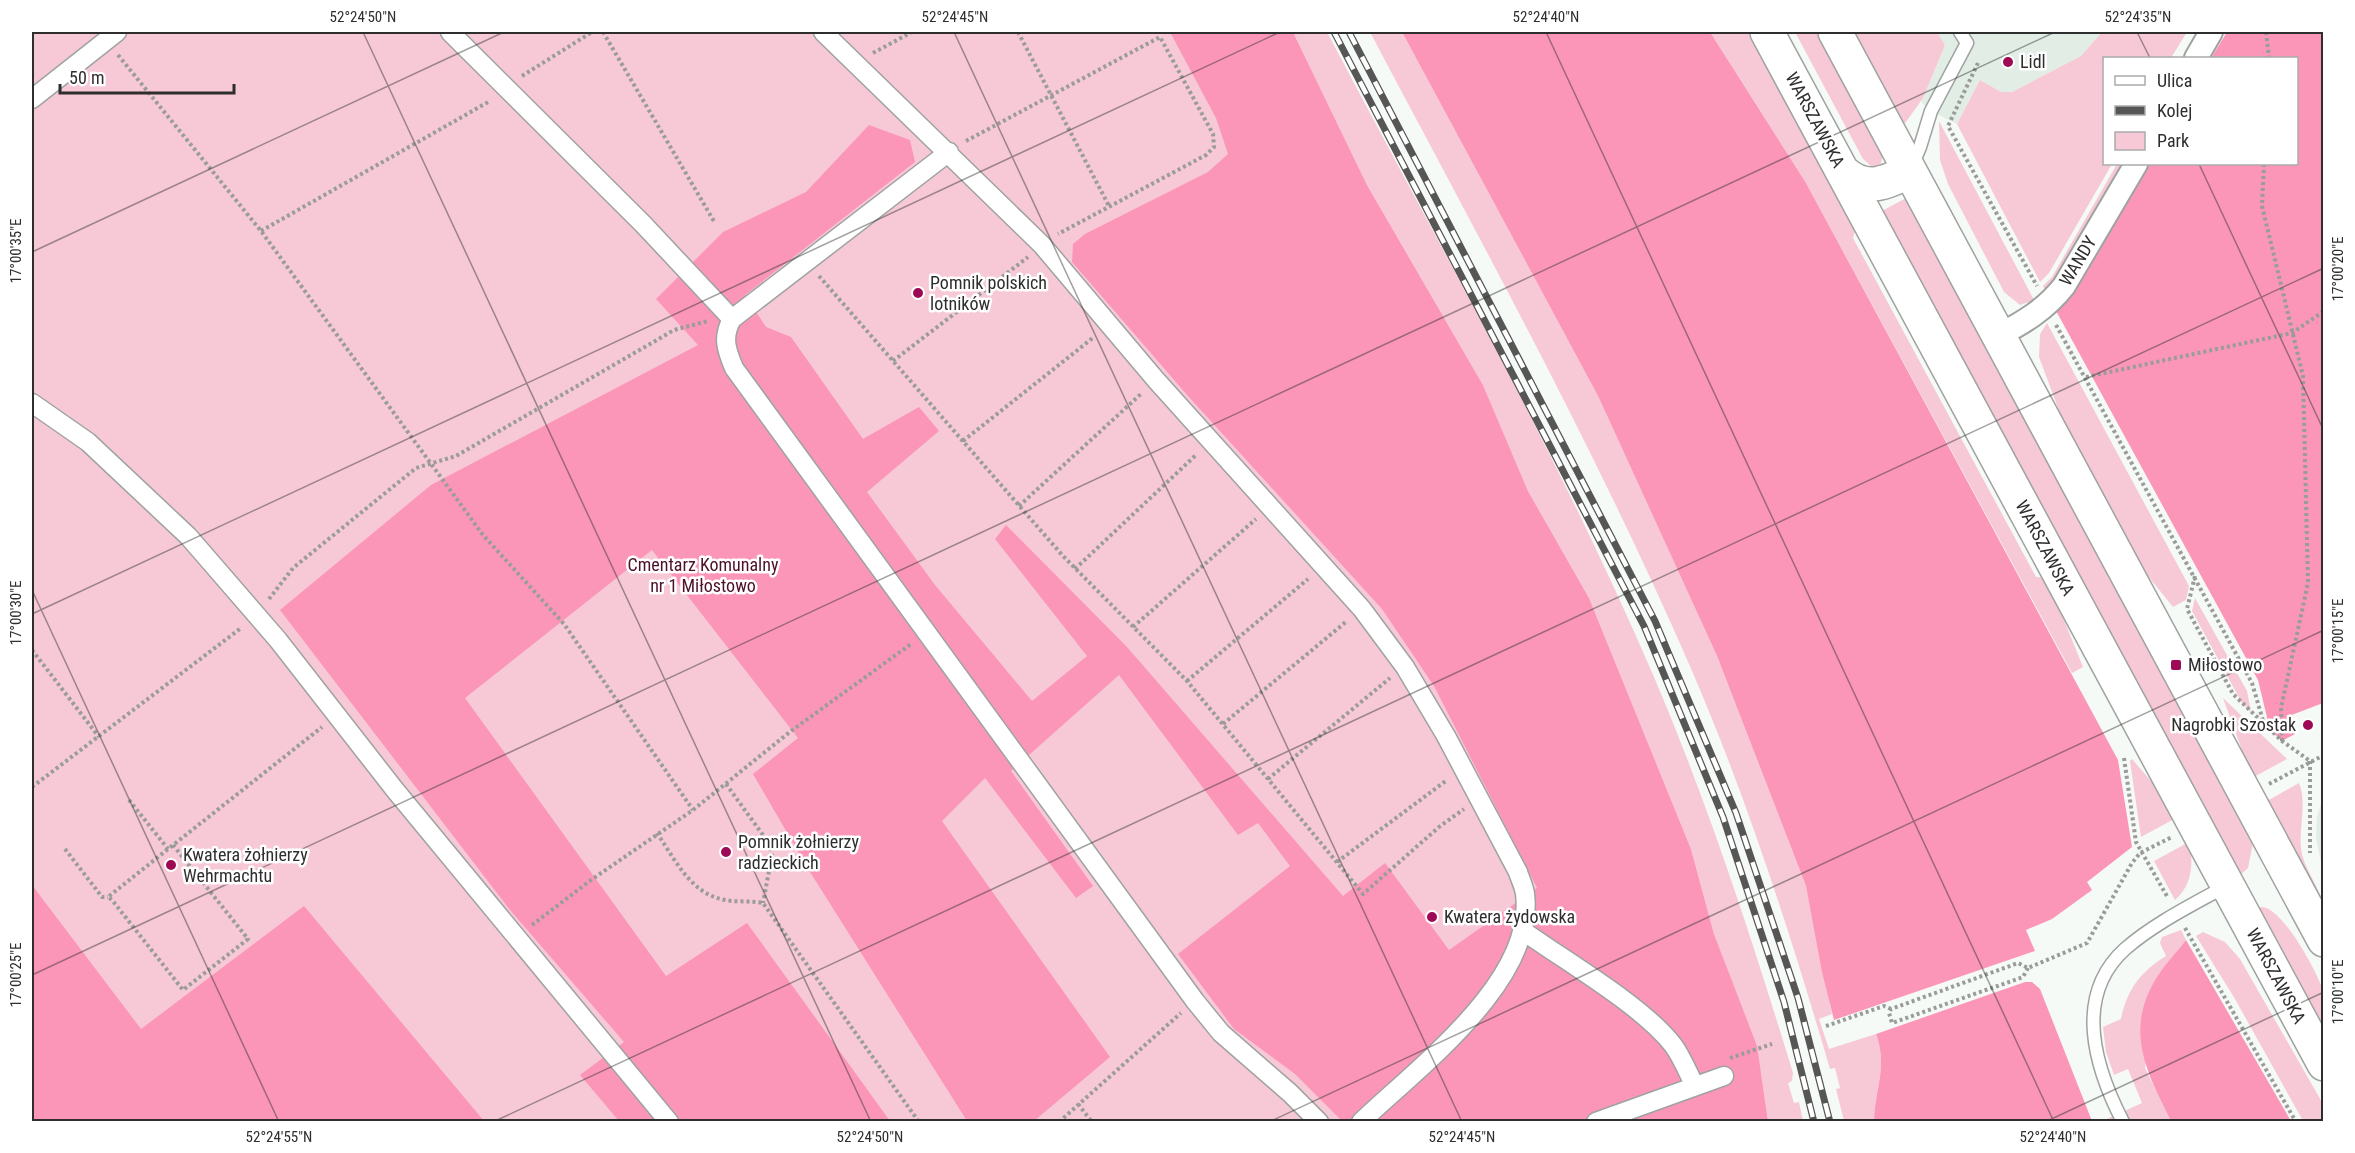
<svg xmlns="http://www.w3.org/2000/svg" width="2355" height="1153" font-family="'Roboto Condensed',sans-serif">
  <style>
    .built { fill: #e2ede6 }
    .green { fill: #f7c8d6 }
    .forest { fill: #fb96b8 }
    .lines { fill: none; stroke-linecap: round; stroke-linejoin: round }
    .service-casing { stroke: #9fa3a0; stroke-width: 15 }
    .pedestrian-casing { stroke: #9fa3a0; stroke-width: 21 }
    .minor-casing { stroke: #9fa3a0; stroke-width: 26 }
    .secondary-casing { stroke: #9fa3a0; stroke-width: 36 }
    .path { stroke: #999c99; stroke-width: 4; stroke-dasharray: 3 3; stroke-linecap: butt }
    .service { stroke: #fff; stroke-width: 12 }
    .pedestrian { stroke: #fff; stroke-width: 18 }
    .minor { stroke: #fff; stroke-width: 22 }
    .secondary { stroke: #fff; stroke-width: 33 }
    .rail-casing { stroke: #555655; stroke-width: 7 }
    .rail { stroke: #fff; stroke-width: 4.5; stroke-dasharray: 14; stroke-linecap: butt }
    .ticks { fill: none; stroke: #2d2e2d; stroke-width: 1.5; stroke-opacity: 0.45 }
    .poi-dot { fill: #9d0954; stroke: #fff; stroke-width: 2 }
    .labels { text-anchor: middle; stroke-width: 5; stroke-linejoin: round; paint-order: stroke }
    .poi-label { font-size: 18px; fill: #2d2e2d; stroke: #fff; text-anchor: start }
    .street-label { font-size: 18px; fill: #2d2e2d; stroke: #fff }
    .park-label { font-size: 18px; fill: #4c1029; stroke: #fff }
    .neatline { fill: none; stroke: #2d2e2d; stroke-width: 2 }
    .ticks-label { font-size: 15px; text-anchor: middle; fill: #2d2e2d }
  </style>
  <rect width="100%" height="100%" fill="#f6faf7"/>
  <!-- built -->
  <path class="built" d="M1937,32H2102L2081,56L2012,92H2001L1980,80L1957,124L1931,111L1921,102L1945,45Z
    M2323,798V871L2316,839L2317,817Z"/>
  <!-- green -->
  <path class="green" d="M32,32H1177L1744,1014L1714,934L1691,849L1589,598L1528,491L1483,385L1367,185L1293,32H1327C1439,245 1559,456 1654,677C1709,806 1752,939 1793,1073L1792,1081L1788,1083L1794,1103L1799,1102L1803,1121H1768L1761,1074L1636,1122L32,1121Z
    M1370,32H1402L1598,396L1717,656L1806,886L1832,1014L1819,1019L1829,1049L1876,1034C1888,1067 1875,1088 1874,1121H1844L1836,1089L1840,1088L1835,1068L1830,1069C1790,932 1746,795 1689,664C1595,448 1480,240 1370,32Z
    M1710,32H1753L1857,224L1853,238L2036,577L2047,578L2083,667L2072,673L1806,183Z
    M1795,32H1820L1884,153L1880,166H1871L1863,159Z
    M1849,32H1937L1945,45L1923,98L1901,129Z
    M2102,32H2187L2171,58H2104V164H2112L2049,273L2040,282L1957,124L1980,80L2001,92H2012L2081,56Z
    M1939,121L2034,300L2020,305L2004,292L1948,184L1940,160Z
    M2117,164H2125L2047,295L2043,286L2052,277Z
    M1908,197L2254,838L2248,868L2238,877L1880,212Z
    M2047,323L2189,586L2186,600L2173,607L2131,555L2064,424L2039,357L2040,334Z
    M2195,598L2247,691L2251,712L2242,703L2192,611Z
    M2223,698L2287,759L2252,778Z
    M2132,759L2163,795L2176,818L2141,837L2130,761Z
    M2299,783C2308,805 2297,831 2302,854C2307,875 2323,890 2323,912L2265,802Z
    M2189,842C2194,864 2192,885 2175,900L2154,861Z
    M2261,907C2281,905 2318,973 2323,991C2327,1004 2323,1024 2323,1038L2258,909Z
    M2181,930L2186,940L2157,977L2145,1068L2171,1121L2100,1122L2142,1103L2128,1069L2114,1075L2106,1052L2103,1027L2121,1019C2127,990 2140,972 2166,956L2160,943L2162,937Z
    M2203,932L2225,942L2240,959L2323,1104V1121H2303L2235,999L2196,936Z"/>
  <!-- forest -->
  <path class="forest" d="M1170,32H1293L1367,185L1483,385L1528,491L1589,598L1691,849L1714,934L1757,1046L1768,1121H1342L1295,1074L1234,1029L1178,954L1290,866L1258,823L1238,835L1119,675L1011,771L1093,886L1076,898L985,778L942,821L1110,1057L1034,1121H967L810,872L753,774L798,738L652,550L465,698L666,976L747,923L890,1121H619L580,1075L624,1042L510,910L280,610L431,485L698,345L656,299L723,232L806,192L869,125L910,140L915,162L745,295L766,327L791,337L863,439L919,407L939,431L867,492L935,585L1032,701L1087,656L995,539L1006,525L1127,647L1343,896L1385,863L1449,950L1537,888L1434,686L1382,609L1188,396L1072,262L1073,244L1085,234L1208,172L1228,154L1216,118Z
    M1402,32H1710L1806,183L2118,760L2132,847L2087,882L2092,890L2052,919L2026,930L2035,951L1834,1020L1822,972L1806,886L1717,656L1598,396Z
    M2227,32H2323V703L2289,716L2295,734L2282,741L2270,730L2258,680L2055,309L2147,164H2296V58H2211Z
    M32,885L141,1029L304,906L484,1121H32Z
    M2186,940L2291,1121H2171C2146,1071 2124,1030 2157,977C2165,964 2177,952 2186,940Z
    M2025,982H2032L2040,989L2092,1121H1874C1875,1088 1888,1067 1876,1034Z"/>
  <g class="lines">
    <defs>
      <path id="service" d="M1912,166L1920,147L1931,111L1967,43L1960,32
        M2123,1122C2095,1068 2073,996 2125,949C2155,923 2192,905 2226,886"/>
      <path id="pedestrian" d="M450,32L643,224L732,319
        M823,32L1042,245L1156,380L1362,609L1405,667L1446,736L1518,872C1520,879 1524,886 1525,894C1536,981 1417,1068 1361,1122
        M32,99L117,32
        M949,152L732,319C722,337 726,349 734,368L1195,1001L1221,1033L1290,1093L1319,1122
        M32,403L88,442L188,536L278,640L395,790L669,1122
        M1522,930C1565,961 1642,1005 1673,1045C1682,1057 1688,1073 1695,1086
        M1596,1122L1724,1076"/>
      <path id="minor" d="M2196,58L2211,32
        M1998,336C2024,322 2045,310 2064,286L2136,164"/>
      <path id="secondary" d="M1767,32L2324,1064
        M1835,32L2324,940
        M1843,172C1866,192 1884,184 1909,171"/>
    </defs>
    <!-- service casing -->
    <use href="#service" class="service-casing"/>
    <!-- pedestrian casing -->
    <use href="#pedestrian" class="pedestrian-casing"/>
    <!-- minor casing -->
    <use href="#minor" class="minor-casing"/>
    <!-- secondary casing -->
    <use href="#secondary" class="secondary-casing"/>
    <!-- path -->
    <path class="path" d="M603,32L715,223
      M1018,32L1109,206
      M2266,32L2269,58
      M873,53L912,32
      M118,55L261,231L483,535L564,624L693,810
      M1978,63L1948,126L2037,286
      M522,76L592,32
      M966,141L1160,37L1213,134L1214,147L1206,155L1058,234
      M2264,164L2262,206L2303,376L2308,583L2281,708L2282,741
      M261,231L490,101
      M819,276L1063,556L1187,681L1363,894L1439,827L1464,809
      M2056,325L2252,683L2264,724
      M893,361L1028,257
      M2086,377L2292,333L2324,311
      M963,441L1094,337
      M1019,506L1142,393
      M1075,569L1197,454
      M2195,576L2187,609L2233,694L2282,741L2310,761
      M269,599L293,568L416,468L456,456L674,330L708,321
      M1133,627L1256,519
      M32,650L99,737
      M1187,681L1308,579
      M1223,724L1347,621
      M2124,758L2136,842L2168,898
      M2310,761V853
      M1268,779L1390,678
      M726,784L768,842L772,855L763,903
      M2269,784L2324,755
      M32,787L241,628
      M129,800L168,849
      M657,833C674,858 690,892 721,899C734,903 749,900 763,903L919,1122
      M173,845L248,939L183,990L112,900L108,897L173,845L182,838L322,727
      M65,849L102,897H108
      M1337,862L1447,780
      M532,925L591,880L693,810L791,731L911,644
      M2185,928L2296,1122
      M2028,968L2023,977L1892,1023L1889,1013L1891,1009L2018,963L2028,968L2087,943L2132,863L2140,853L2172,837
      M1826,1026L1884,1006L1891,1009
      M1730,1058L1772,1044
      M1078,1104L1092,1122
      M1059,1122L1181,1013"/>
    <!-- service -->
    <use href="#service" class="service"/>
    <!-- pedestrian -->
    <use href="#pedestrian" class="pedestrian"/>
    <!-- minor -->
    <use href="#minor" class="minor"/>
    <!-- secondary -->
    <use href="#secondary" class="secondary"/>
    <defs>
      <path id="rail" d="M1334,32L1644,626L1723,817L1784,1002L1814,1122
        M1349,32L1655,621L1736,813L1798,998L1830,1122"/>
    </defs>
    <!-- rail casing -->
    <use href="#rail" class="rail-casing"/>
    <!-- rail -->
    <use href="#rail" class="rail"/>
  </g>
  <!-- ticks -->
  <path class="ticks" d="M363,32L871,1122M954,32L1462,1122M1546,32L2054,1122M2137,32L2150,58M2199,164L2324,431M32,252L504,32M32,590L279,1122M32,614L1280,32M32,975L2055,32M493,1122L2324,268M1269,1122L2324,630M2045,1122L2324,992"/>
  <!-- markers -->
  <g class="poi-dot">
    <circle cx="2008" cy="62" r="6"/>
    <circle cx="918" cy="293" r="6"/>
    <rect x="2170" y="659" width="12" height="12" rx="3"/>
    <circle cx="2308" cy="725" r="6"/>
    <circle cx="726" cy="852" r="6"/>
    <circle cx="171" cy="865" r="6"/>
    <circle cx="1432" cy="917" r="6"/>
  </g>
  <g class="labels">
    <!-- poi labels -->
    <g class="poi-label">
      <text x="2020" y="68">Lidl</text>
      <text x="930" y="289">Pomnik polskich<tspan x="930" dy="21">lotników</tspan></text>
      <text x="2188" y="671">Miłostowo</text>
      <text x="2296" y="731" text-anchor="end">Nagrobki Szostak</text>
      <text x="738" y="848">Pomnik żołnierzy<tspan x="738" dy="21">radzieckich</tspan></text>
      <text x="183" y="861">Kwatera żołnierzy<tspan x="183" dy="21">Wehrmachtu</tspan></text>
      <text x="1444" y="923">Kwatera żydowska</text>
    </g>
    <!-- street labels -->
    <g class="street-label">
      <text transform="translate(1815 120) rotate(62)" y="6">WARSZAWSKA</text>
      <text transform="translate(2078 261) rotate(-59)" y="6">WANDY</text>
      <text transform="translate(2045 548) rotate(62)" y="6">WARSZAWSKA</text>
      <text transform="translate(2276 976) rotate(62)" y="6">WARSZAWSKA</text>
    </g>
    <!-- park labels -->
    <g class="park-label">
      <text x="703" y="571">Cmentarz Komunalny<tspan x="703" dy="21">nr 1 Miłostowo</tspan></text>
    </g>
  </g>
  <!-- border -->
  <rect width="2355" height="1153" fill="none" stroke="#ffffff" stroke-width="66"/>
  <!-- legend -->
  <rect x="2103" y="57" width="195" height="108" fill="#ffffff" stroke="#ababab" stroke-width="1.5"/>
  <rect x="2115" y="76" width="30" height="9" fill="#ffffff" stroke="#ababab" stroke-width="1.5"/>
  <text x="2157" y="87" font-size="18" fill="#2d2e2d">Ulica</text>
  <rect x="2115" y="106" width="30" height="9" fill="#555655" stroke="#ababab" stroke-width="1.5"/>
  <text x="2157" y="117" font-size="18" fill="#2d2e2d">Kolej</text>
  <rect x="2115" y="132" width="30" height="18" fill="#f7c8d6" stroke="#ababab" stroke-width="1.5"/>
  <text x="2157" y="147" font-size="18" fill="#2d2e2d">Park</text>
  <!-- scale -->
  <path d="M60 84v9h174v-9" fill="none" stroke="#2d2e2d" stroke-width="3"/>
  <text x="69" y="84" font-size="18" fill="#2d2e2d" stroke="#ffffff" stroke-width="4.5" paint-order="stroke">50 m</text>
  <rect x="33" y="33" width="2289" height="1087" class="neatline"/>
  <g class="ticks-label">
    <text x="363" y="22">52°24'50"N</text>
    <text x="955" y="22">52°24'45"N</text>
    <text x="1546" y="22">52°24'40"N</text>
    <text x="2138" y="22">52°24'35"N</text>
    <text transform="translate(16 251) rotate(-90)" y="5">17°00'35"E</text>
    <text transform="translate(2338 269) rotate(-90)" y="5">17°00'20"E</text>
    <text transform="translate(16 613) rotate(-90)" y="5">17°00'30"E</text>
    <text transform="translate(2338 631) rotate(-90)" y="5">17°00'15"E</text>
    <text transform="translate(16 975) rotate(-90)" y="5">17°00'25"E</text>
    <text transform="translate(2338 992) rotate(-90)" y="5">17°00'10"E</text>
    <text x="279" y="1142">52°24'55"N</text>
    <text x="870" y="1142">52°24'50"N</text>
    <text x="1462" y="1142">52°24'45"N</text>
    <text x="2053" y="1142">52°24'40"N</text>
  </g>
</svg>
